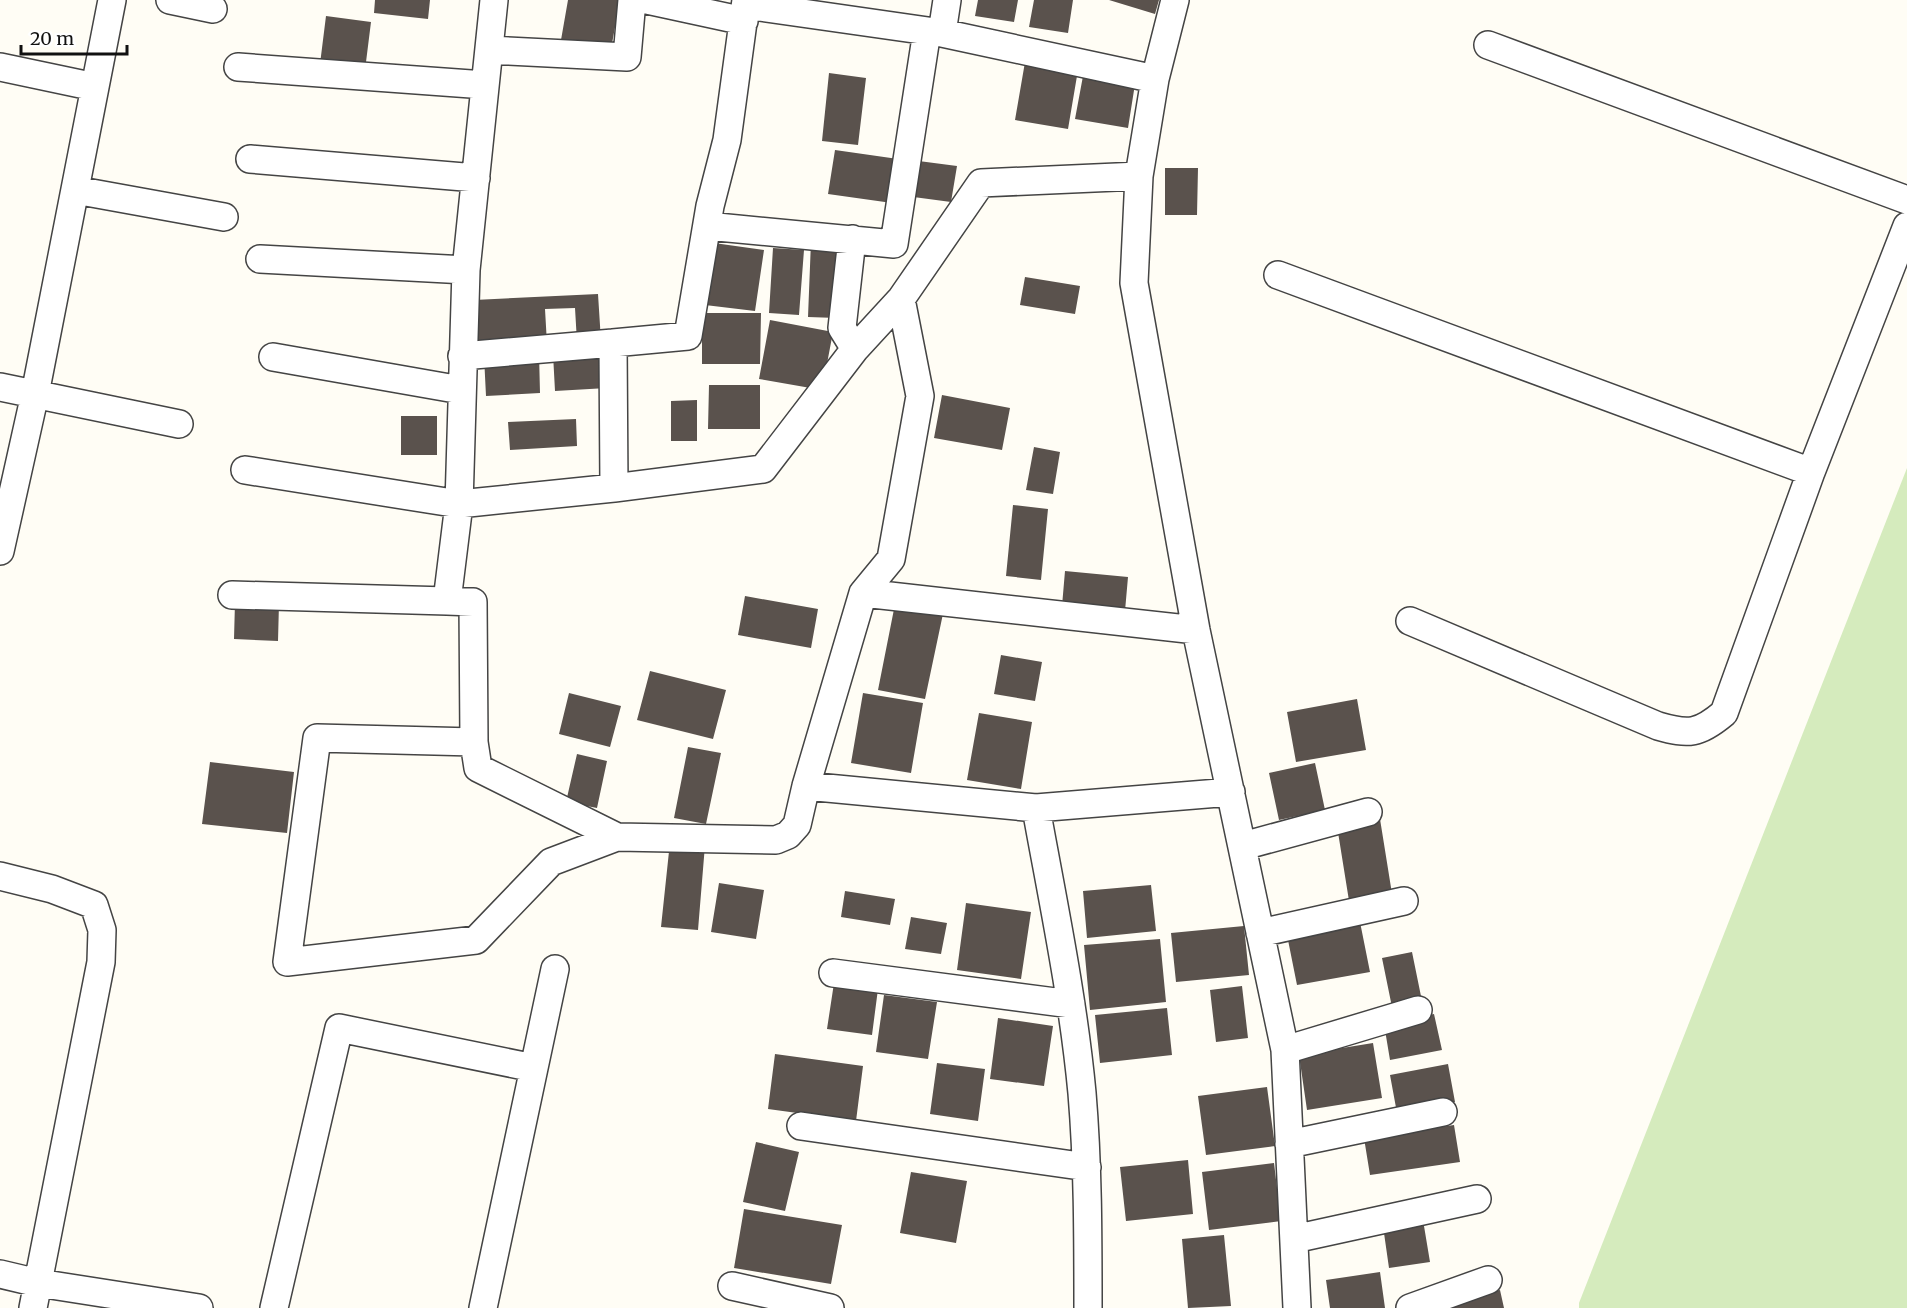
<svg xmlns="http://www.w3.org/2000/svg" width="1907" height="1308" font-family="Merriweather,serif">
  <style>
    .green { fill: #d5ebbd }
    .building { fill: #5a524d }
    .lines { fill: none; stroke-linecap: round; stroke-linejoin: round }
    .minor-casing { stroke: #444; stroke-width: 30 }
    .minor { stroke: #fff; stroke-width: 27 }
  </style>
  <rect width="100%" height="100%" fill="#fffdf5"/>
  <!-- green -->
  <path class="green" d="M1907,468V1308H1579V1303Z"/>
  <!-- building -->
  <path class="building" d="M375,0H430L428,19L374,13Z
    M568,0H620L611,49L561,40Z
    M978,0H1018L1014,22L975,16Z
    M1034,0H1073L1068,33L1029,27Z
    M1109,0H1159L1155,14Z
    M326,16L371,22L365,70L320,64Z
    M1025,62L1078,70L1068,129L1015,120Z
    M829,73L866,78L858,145L822,141Z
    M1083,76L1135,84L1128,128L1075,119Z
    M835,150L898,159L892,203L828,194Z
    M911,160L957,166L951,202L906,196Z
    M1165,168H1198L1197,215H1165Z
    M811,241L840,242L837,318L808,317Z
    M714,243L764,250L755,311L705,305Z
    M773,248L804,250L799,315L769,313Z
    M1025,277L1080,286L1075,314L1020,305Z
    M598,294L601,341L577,342L575,308L545,309L547,344L477,347L474,300Z
    M702,313H761L760,364H702Z
    M770,320L833,332L822,390L759,379Z
    M605,351L607,388L555,391L553,354Z
    M539,353L540,393L486,396L484,356Z
    M709,385H760V429H708Z
    M942,395L1010,408L1002,450L934,438Z
    M697,400V441H671V401Z
    M401,416H437V455H401Z
    M576,419L577,446L510,450L508,422Z
    M1034,447L1060,452L1053,494L1026,490Z
    M1013,505L1048,509L1041,580L1006,576Z
    M1065,571L1128,577L1125,611L1062,606Z
    M745,596L818,609L811,648L738,635Z
    M896,599L944,609L925,699L878,690Z
    M235,602L279,603L278,641L234,639Z
    M1001,655L1042,662L1035,701L994,694Z
    M650,671L726,690L713,739L637,720Z
    M569,693L621,706L610,747L559,734Z
    M863,693L923,703L911,773L851,763Z
    M1357,699L1366,750L1296,762L1287,712Z
    M979,713L1032,722L1021,789L967,780Z
    M688,747L721,753L706,824L674,818Z
    M577,754L607,761L597,808L566,802Z
    M210,762L294,772L287,833L202,824Z
    M1315,763L1325,810L1279,820L1269,773Z
    M1380,819L1393,900L1350,907L1337,826Z
    M670,842L705,845L698,930L661,927Z
    M719,883L764,890L756,939L711,932Z
    M1151,885L1156,931L1087,938L1083,891Z
    M845,891L895,899L890,925L841,917Z
    M966,903L1031,912L1021,979L957,970Z
    M911,917L947,923L941,954L905,949Z
    M1360,922L1370,972L1297,985L1287,935Z
    M1244,926L1249,975L1176,982L1171,933Z
    M1160,939L1166,1002L1090,1010L1084,945Z
    M1412,952L1423,1006L1393,1012L1382,958Z
    M834,983L878,989L872,1035L827,1029Z
    M1242,986L1248,1038L1216,1042L1210,990Z
    M884,995L937,1002L928,1059L876,1052Z
    M1167,1008L1172,1055L1100,1063L1095,1015Z
    M1434,1014L1442,1050L1390,1060L1384,1024Z
    M998,1018L1053,1026L1044,1086L990,1079Z
    M1373,1043L1382,1098L1307,1110L1299,1055Z
    M775,1054L863,1066L856,1121L768,1109Z
    M937,1063L985,1069L978,1121L930,1114Z
    M1448,1064L1455,1102L1397,1113L1390,1075Z
    M1267,1087L1275,1146L1206,1155L1198,1096Z
    M1454,1125L1460,1162L1370,1175L1364,1138Z
    M756,1142L799,1152L785,1211L743,1202Z
    M1188,1160L1193,1214L1126,1221L1120,1167Z
    M1274,1163L1281,1221L1209,1230L1202,1172Z
    M911,1172L967,1181L956,1243L900,1233Z
    M744,1209L842,1225L831,1284L734,1268Z
    M1423,1220L1430,1262L1389,1268L1383,1226Z
    M1224,1235L1231,1306L1188,1308L1182,1239Z
    M1380,1272L1385,1308H1330L1326,1280Z
    M1500,1290L1504,1308H1445L1444,1302Z"/>
  <g class="lines">
    <defs>
      <path id="minor" d="M170,0L213,9
        M494,0L466,270L459,504L447,601L473,602L474,742L478,768L617,837
        M647,0L744,21
        M1175,0L1155,79L1139,176L1134,283L1196,630L1285,1050L1297,1308
        M746,5L942,33L1155,79
        M942,33L947,0
        M1488,45L1907,200
        M489,50L627,57L632,0
        M0,67L95,87
        M238,67L485,85
        M250,159L476,178
        M75,190L224,217
        M707,226L894,244L927,31
        M852,239L842,328L855,349
        M260,259L466,270
        M1278,275L1811,472
        M462,356L613,343
        M273,357L461,390
        M0,387L179,424
        M245,470L459,504L614,488L763,469L855,349L901,299L981,183L1139,176
        M614,488L613,343L688,336L710,206L727,140L746,0
        M0,551L35,394L112,0
        M863,593L1196,630
        M232,595L447,601
        M1410,621L1658,726C1689,735 1699,734 1724,713L1811,472L1907,226
        M474,742L317,738L287,962L476,940L551,862L617,837L776,840L788,835L797,825L806,786L863,593L891,559L920,396L901,299
        M806,786L1036,808C1053,902 1073,997 1082,1093C1088,1164 1088,1236 1088,1308
        M1036,808L1231,792
        M1243,846L1368,812
        M0,876L52,889L94,905L102,930L101,962L33,1308
        M1260,933L1404,901
        M833,973L1071,1004
        M1285,1050L1418,1010
        M801,1126L1087,1167
        M1289,1144L1443,1112
        M1294,1239L1477,1199
        M0,1274L38,1283L199,1308
        M732,1286L830,1308
        M274,1308L339,1028L534,1068
        M483,1308L555,969
        M1410,1308L1488,1280"/>
    </defs>
    <!-- minor casing -->
    <use href="#minor" class="minor-casing"/>
    <!-- minor -->
    <use href="#minor" class="minor"/>
  </g>
  <!-- scale -->
  <path d="M21 45v9h106v-9" fill="none" stroke="#111111" stroke-width="3"/>
  <text x="30" y="45" font-size="18" fill="#111111" stroke="#ffffff" stroke-width="4.5" paint-order="stroke">20 m</text>
</svg>
